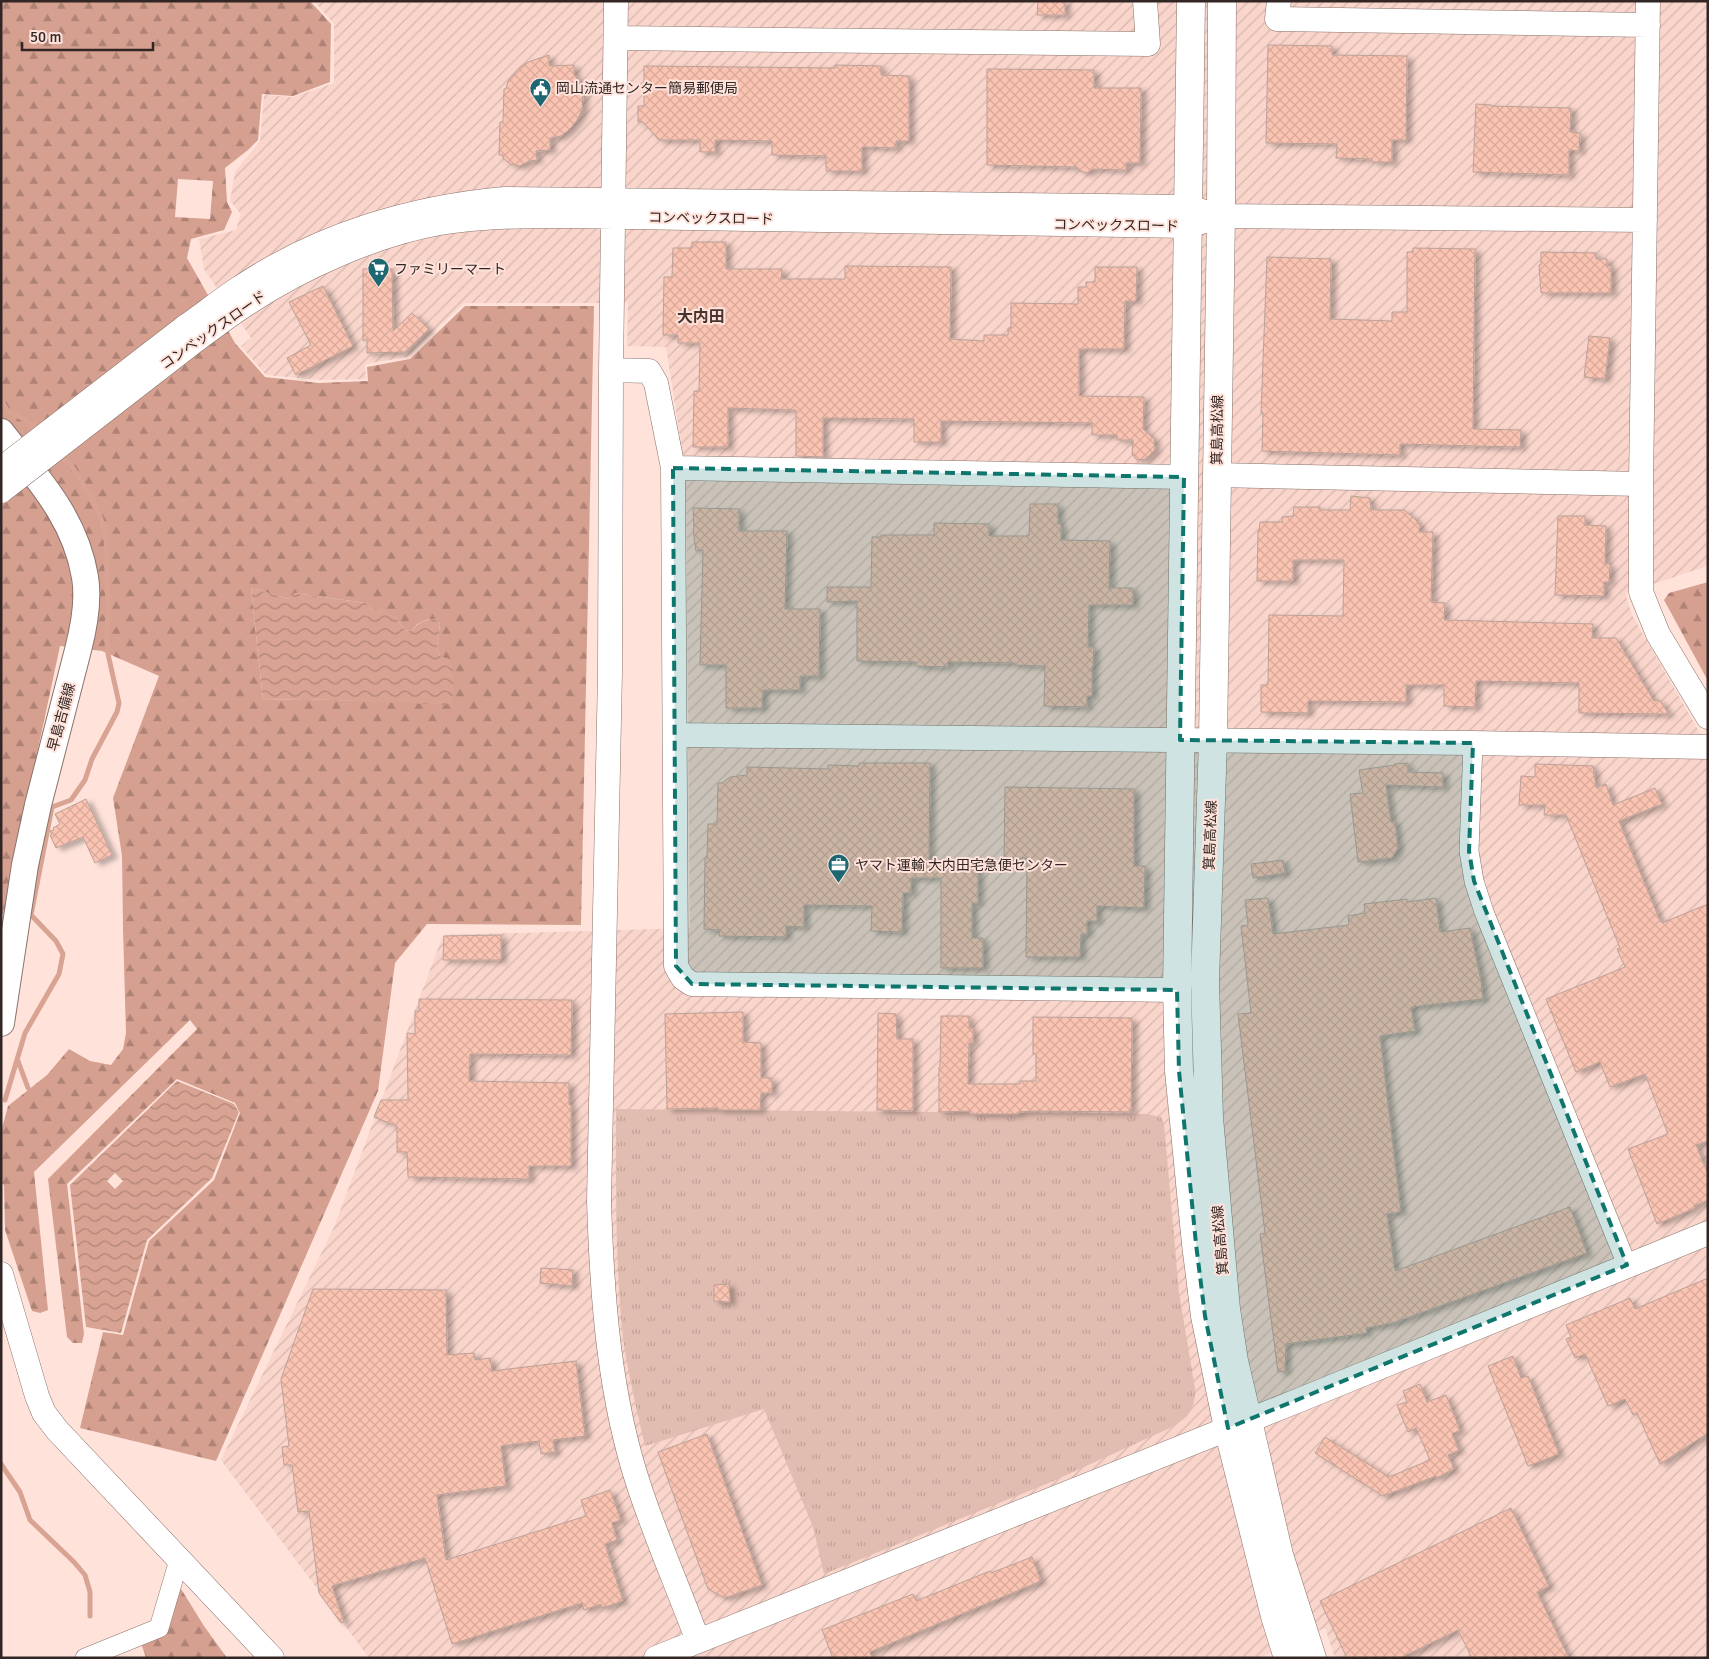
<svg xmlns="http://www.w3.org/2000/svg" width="1709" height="1659" font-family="Signika,'Noto Sans JP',sans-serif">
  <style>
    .industrial { fill: url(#industrial-furrows) }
    .forest { fill: url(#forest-firs); fill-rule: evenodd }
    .park { fill: url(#park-tufts) }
    .water { fill: url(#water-waves); fill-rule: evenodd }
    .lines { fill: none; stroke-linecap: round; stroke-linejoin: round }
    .stream { stroke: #d8a392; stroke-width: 5 }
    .building { fill: url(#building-cross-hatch); stroke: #bba199; filter: url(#shadow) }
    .minor-casing { stroke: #8a726a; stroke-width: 20 }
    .tertiary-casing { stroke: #8a726a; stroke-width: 25 }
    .secondary-casing { stroke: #8a726a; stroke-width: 28 }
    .primary-casing { stroke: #8a726a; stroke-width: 29 }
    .minor { stroke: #fff; stroke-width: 19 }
    .tertiary { stroke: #fff; stroke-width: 24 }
    .secondary { stroke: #fff; stroke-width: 26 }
    .primary { stroke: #fff; stroke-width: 28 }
    .tertiary-bridge-casing { stroke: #8a726a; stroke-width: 25; stroke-linecap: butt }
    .tertiary-bridge { stroke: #fff; stroke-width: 24 }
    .marked { fill: #0f766e; fill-opacity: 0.2; stroke: #0f766e; stroke-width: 4; stroke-dasharray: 10 6; stroke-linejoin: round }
    .labels { text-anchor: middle; stroke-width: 4; stroke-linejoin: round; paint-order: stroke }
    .poi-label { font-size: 14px; fill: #312623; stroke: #ffe3db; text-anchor: start }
    .street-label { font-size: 14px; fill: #312623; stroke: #ffe3db }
    .quarter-label { font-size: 16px; font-weight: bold; fill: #49342e; stroke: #ffe3db }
  </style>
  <defs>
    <pattern id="industrial-furrows" width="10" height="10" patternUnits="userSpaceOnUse" patternTransform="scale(1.25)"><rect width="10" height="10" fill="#f9d5cb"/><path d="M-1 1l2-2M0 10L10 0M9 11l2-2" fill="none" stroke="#d6b7ae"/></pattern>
    <pattern id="forest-firs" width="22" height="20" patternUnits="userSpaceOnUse" patternTransform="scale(1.25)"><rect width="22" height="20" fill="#d6a090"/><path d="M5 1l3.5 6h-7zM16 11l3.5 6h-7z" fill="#ae8275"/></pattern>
    <pattern id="park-tufts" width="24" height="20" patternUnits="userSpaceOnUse" patternTransform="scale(1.25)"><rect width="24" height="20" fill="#e1bcb0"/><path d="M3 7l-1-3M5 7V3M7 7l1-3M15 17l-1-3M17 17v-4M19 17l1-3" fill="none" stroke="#c2a197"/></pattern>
    <pattern id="water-waves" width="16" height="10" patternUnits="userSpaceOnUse" patternTransform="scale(1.25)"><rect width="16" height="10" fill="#d8a392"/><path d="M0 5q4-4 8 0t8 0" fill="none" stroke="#b08577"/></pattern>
    <pattern id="building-cross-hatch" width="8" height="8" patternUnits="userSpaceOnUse" patternTransform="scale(1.25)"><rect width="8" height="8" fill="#fbc4b2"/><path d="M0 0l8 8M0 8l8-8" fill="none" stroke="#d8a899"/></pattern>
    <filter id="shadow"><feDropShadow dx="5.5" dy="3" stdDeviation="2.5" flood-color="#0004"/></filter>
  </defs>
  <rect width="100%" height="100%" fill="#ffe3db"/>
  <!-- industrial -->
  <path class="industrial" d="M314,1H1708V566L1626,593L1627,600L1632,615L1708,747V1658H1335L1325,1628L1259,1658H369L221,1460L334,1227L443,935L690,928L686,494L682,449L666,347L627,346L628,303H464L408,357L365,364L366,379L320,380L266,375L241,346L251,338L204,269L199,239L236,230L241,214L230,201L235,172L260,141L264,95L293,97L334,83V24Z"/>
  <!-- forest -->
  <path class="forest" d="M1,1H310L331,24L330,82L293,96L262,94L258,140L248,150L225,168L227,202L232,212L224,230L191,239L187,258L235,343L265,377L319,383L368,381L367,367L410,359L465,306H594L581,925L427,924L395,963L378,1091L216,1461L80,1428L103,1332L123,1335L149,1241L214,1180L240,1113L235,1103L177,1079L67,1184L84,1334L82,1343H73L67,1337L48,1179L197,1029L190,1020L34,1172L48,1310L40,1313L32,1311L5,1230L4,1185L1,1183V1132L8,1106L47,1075L69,1049L90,1061L111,1065L123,1049L126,1033L123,929L122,856L113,798L159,676L102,651L60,646L9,885L7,911L1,915ZM178,179L213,181L210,219L175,217ZM251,588L289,599L295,593L366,603L373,611L395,617L405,630L411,631C418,622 425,619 435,619L440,624L437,649L440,656L365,701L306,699L263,700Z
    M1708,582V681L1664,600L1669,593Z
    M178,1584L204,1626L227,1658H146L141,1643Z"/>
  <!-- park -->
  <path class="park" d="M616,1109L1146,1114L1161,1117L1164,1124L1179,1293L1195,1389C1195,1411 1189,1417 1170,1428L1051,1482L824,1574L813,1527L764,1409L645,1446C637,1410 628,1374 623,1338C615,1262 616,1185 616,1109Z"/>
  <!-- water -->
  <path class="water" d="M251,588L289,599L295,593L366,603L373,611L382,608L395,617L405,630L411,631C418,623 425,619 435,619L440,624L437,649L440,656L449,659L454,674L452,705L306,699L263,700Z
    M177,1081L234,1104L239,1112L212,1178L147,1240L121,1333L86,1327L70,1185ZM115,1173L123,1181L115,1189L107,1181Z"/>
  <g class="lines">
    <!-- stream -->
    <path class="stream" d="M1,401L8,411L26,420L37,432
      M18,1061L28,1088
      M5,1100L25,1033L59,974L63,954L56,941L31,915L52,807L71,800L85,780L92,759L117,712L119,703L108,654L106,630L108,616L106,535L100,516L88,492L71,465L59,454
      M1,1464L20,1492L30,1520L74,1562L85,1575L90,1592V1616"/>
  </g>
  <!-- building -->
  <path class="building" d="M1038,1H1065V15H1037Z
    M1268,45L1332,46V55L1407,56L1406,140H1392V162H1372V159L1336,158L1337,144L1266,143Z
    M549,55V66L574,65V74L579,82L583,94L582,110L577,120L570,129L561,136L550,138V150L536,151L537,160L529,161L520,166L510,164L503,158V155H499L500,122H503L504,89H506L508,81L519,68L528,62Z
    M835,65L881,66V75L909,76V141H896V148L862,147V171H826V156L772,155V141L715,140V152H700V140H659L643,122H638V106H644V66L835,68Z
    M987,69L1094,70V88H1141L1140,163H1126V170L1093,169L1088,173L1080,171L1076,167L987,165Z
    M1476,104L1491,105V106L1571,108L1570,132L1580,133L1579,151L1569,150V175L1473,172Z
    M692,242H726V269H782L781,279H845V266L951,267L950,339L984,341V335H1008V328H1011V303L1078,304V287H1086V282H1095V267H1137L1136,301H1125L1124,349H1079V396L1144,397L1143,429L1155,440H1154L1155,449L1153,452L1145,459L1137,460L1132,454L1133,440H1117V435H1092V423L941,421V442H914V419L823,418V457L796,456V410L728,408V447H693L694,391L699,392L700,343H678V335H663L664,277H672L673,248H692Z
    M1413,248L1475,249L1473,429L1521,430L1520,447L1400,444V455L1262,451L1263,413H1261L1267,257L1331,259L1330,319L1392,321V312H1407V252H1413Z
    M1541,252L1596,253V259H1607V266H1611V293H1541L1539,265H1541Z
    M363,269H392L393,331L412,313L429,329L405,352L367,353V339L363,341Z
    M323,286L353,346L296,375L287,358L311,345L289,302Z
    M1589,336L1610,338L1605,379L1584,377Z
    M1351,496L1370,498L1371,510H1404L1416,520L1420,526L1419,532H1433L1431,602L1445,603L1444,620L1593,624L1592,638H1616L1654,701L1659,700L1669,714L1579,713V683L1476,681L1475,707L1444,706V685H1406V702L1308,701V713L1261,712V685H1268L1269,615L1343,616L1344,560H1293V581H1257L1258,531H1259L1260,522H1282V517L1293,516L1294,507H1320V510H1350Z
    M1030,504H1058V524H1061V540L1110,541L1109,588H1133V605H1089L1088,647H1094L1093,667H1092V696H1087V707L1044,706L1045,666L1015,665V663L948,662V667L916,666V662L857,661V601L827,602V587H871L872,537H881V535H934V523L989,524V536H1029Z
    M693,508L739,509V531H787L785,609H820L819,676H800V690H763L762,708H726V665H700L703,550L696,551L693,529L694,528Z
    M1558,516H1585V525L1606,526L1605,564H1610L1609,582H1604V596L1555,595Z
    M859,763H930L929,861L973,862V864H978V903H972V938H983V968H941V878H911V893H903L902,932L871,931L872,906L804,905V927L786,926V937L719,936L720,930L704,929L705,858H707L708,824H717L718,783H722L730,777L747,775V767L828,769V765L859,766Z
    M1408,763V772L1443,773V787L1386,785L1391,822L1395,821L1398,848L1392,858L1358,862L1350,794L1363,793L1359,770L1395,765L1394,764Z
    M1535,764L1593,766L1596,788L1606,784L1613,805L1655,788L1662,804L1619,821L1658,916L1662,923L1708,904V1141L1696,1145L1708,1174V1200L1694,1206L1695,1208L1657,1224L1628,1149L1668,1134L1645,1074L1610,1087L1600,1062L1576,1072L1546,999L1625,967L1617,949L1620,948L1566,815H1544L1545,805H1519L1521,776L1535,777Z
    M1005,787L1134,789V866H1145L1144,908L1097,906V921H1087V934H1081L1080,957H1026L1027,858H1004Z
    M86,799L112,855L95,863L83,837L56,848L50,835H52L50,831L54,830L53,828L60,824L55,814Z
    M1283,860L1285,873L1253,878L1251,864Z
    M1268,898L1273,934L1349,925L1348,916L1365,913L1364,904L1407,899V902L1436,898L1440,932L1470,928L1481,981L1483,999L1411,1007L1415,1031L1380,1036L1401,1212L1387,1214L1395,1271L1570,1207L1587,1253L1393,1323L1366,1328L1367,1333L1286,1344L1285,1371L1278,1372L1260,1234L1265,1233L1238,1014L1251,1013L1241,926L1248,925L1245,900Z
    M501,935V960H443L444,936Z
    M419,999L572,1000L571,1055L470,1054L469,1081L569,1083V1105H571V1166H529V1179L408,1177L407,1152H397V1126L374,1117L381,1100H408L407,1033L415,1034V1011H419Z
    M743,1012V1042L761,1043V1078H772V1093H761L760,1110H718V1108L667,1109L665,1014Z
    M878,1013L896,1014L897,1039H913V1111L877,1110Z
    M941,1016H969V1028H973V1043H969L968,1084H1020V1081H1036V1054H1033V1017L1132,1018L1131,1112L1034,1111L1019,1112V1114H970V1111L939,1112V1067H940Z
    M541,1268L573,1270L572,1286L540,1283Z
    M1708,1278V1433L1660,1464L1637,1413L1633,1415L1625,1399L1608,1406L1585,1354L1575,1358L1566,1339L1571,1337L1566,1325L1630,1298L1635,1309Z
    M729,1284L730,1302L714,1301V1285Z
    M313,1289L446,1290L447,1355L474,1353L475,1360L490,1358L492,1371L576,1361L585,1436L553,1440L555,1452L541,1454L539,1441L501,1446L506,1486L437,1495L446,1560L586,1516L581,1500L610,1490L621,1520L612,1523L617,1540L605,1544L623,1601L602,1608L601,1604L584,1610L582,1603L452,1644L425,1558L332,1586L344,1622L341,1623L319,1593L309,1511L298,1512L292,1465H284L282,1447L289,1446L281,1379Z
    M1513,1356L1521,1378L1528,1376L1559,1454L1528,1466L1488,1366Z
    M1420,1384L1427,1402L1446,1395L1460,1430L1452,1434L1459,1450L1448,1455L1454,1469L1436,1478V1476L1383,1496L1315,1453L1325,1437L1389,1477L1430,1460L1416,1428L1408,1432L1397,1405L1407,1402L1403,1391Z
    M707,1434L762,1585L725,1598L708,1589L658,1452Z
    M1511,1508L1549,1586L1537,1592L1569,1658H1472L1458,1630L1400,1658H1347L1320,1601Z
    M1032,1557L1041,1581L870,1652L872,1658H833L822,1630L913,1594L916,1601L990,1571L991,1573Z"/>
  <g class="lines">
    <defs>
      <path id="minor" d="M1473,743L1469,851L1474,881L1484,912L1627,1265
        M85,1658L159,1628L179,1560"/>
      <path id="tertiary" d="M616,1L611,370L610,672L599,1201C602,1298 609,1397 640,1489C657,1540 679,1590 698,1641
        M1279,1L1277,19L1648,25
        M1648,1L1641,484V592L1658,634L1708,717
        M616,38L1148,44L1145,1
        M185,327C204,314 222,299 241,287C319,235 412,207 505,199L1187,207L1221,216L1645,220
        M196,340C213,328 230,314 248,303C302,267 377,234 440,223C483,216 526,216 569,216L1187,226L1205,221
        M611,370L649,371L656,383L673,468L676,966L683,978L692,984L1177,990
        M673,468L1184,477
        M1216,475L1641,484
        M675,735L1473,743L1708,747
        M1,1274L37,1396L44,1413L57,1430L272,1658
        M656,1658L1302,1399L1708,1233"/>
      <path id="secondary" d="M1,432C37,478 75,517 85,577C89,601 84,627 78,650L38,805L25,865L1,1023"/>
      <path id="primary" d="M1191,1L1177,990L1179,1071L1196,1244L1205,1316L1228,1428L1275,1616L1288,1658
        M1222,1L1221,216L1213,740L1205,981L1209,1118L1226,1309L1234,1361L1279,1555L1312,1658"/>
    </defs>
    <!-- minor casing -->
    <use href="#minor" class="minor-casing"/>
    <!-- tertiary casing -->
    <use href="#tertiary" class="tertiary-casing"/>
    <!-- secondary casing -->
    <use href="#secondary" class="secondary-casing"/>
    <!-- primary casing -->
    <use href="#primary" class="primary-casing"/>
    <!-- minor -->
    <use href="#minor" class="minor"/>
    <!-- tertiary -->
    <use href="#tertiary" class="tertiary"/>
    <!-- secondary -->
    <use href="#secondary" class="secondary"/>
    <!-- primary -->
    <use href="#primary" class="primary"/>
    <defs>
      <path id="tertiary-bridge" d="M1,469L185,327
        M1,491L196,340"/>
    </defs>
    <!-- tertiary-bridge casing -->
    <use href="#tertiary-bridge" class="tertiary-bridge-casing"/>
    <!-- tertiary-bridge -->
    <use href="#tertiary-bridge" class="tertiary-bridge"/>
  </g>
  <!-- marked area -->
  <path class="marked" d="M673,468L1184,477L1180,740L1473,743L1469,851L1474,881L1627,1265L1228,1428L1205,1316L1196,1244L1179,1071L1177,990L692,984L676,966Z"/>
  <!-- icons -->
  <defs>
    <symbol id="civic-pin" viewBox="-11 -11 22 30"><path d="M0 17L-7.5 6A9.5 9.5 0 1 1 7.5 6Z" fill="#1c6771" stroke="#ffe3db"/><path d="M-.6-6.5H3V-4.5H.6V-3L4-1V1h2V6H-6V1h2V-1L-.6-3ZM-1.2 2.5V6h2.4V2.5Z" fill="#fff"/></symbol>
    <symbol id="supermarket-pin" viewBox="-11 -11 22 30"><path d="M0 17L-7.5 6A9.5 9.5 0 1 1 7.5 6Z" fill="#1c6771" stroke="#ffe3db"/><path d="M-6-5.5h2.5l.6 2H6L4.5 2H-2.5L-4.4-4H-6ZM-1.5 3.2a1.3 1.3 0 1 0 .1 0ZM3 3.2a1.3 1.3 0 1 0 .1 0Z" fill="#fff"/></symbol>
    <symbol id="office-pin" viewBox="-11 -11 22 30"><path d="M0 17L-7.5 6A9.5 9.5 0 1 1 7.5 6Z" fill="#1c6771" stroke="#ffe3db"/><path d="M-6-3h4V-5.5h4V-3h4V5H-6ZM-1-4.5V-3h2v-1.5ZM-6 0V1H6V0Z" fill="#fff"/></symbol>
  </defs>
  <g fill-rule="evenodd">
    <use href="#civic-pin" x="528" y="76" width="25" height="34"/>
    <use href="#supermarket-pin" x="366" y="256" width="25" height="34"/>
    <use href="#office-pin" x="826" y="852" width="25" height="34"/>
  </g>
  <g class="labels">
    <!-- poi labels -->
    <g class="poi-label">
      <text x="556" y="93">岡山流通センター簡易郵便局</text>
      <text x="394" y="274">ファミリーマート</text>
      <text x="855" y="870">ヤマト運輸 大内田宅急便センター</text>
    </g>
    <!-- street labels -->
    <g class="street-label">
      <text transform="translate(711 218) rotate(1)" y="5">コンベックスロード</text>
      <text transform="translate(1116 225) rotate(1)" y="5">コンベックスロード</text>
      <text transform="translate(213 330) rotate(-35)" y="5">コンベックスロード</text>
      <text transform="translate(1217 430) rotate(-89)" y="5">箕島高松線</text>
      <text transform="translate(61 717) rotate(-75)" y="5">早島吉備線</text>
      <text transform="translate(1210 835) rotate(-88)" y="5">箕島高松線</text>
      <text transform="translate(1220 1240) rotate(-95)" y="5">箕島高松線</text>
    </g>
    <!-- quarter labels -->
    <g class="quarter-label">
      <text x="701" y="322">大内田</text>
    </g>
  </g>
  <!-- border -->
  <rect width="1709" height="1659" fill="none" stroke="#312623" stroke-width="5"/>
  <!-- scale -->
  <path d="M22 42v8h131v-8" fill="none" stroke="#312623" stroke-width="2.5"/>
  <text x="30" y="42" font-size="15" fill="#312623" stroke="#ffe3db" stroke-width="4" paint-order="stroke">50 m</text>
</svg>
